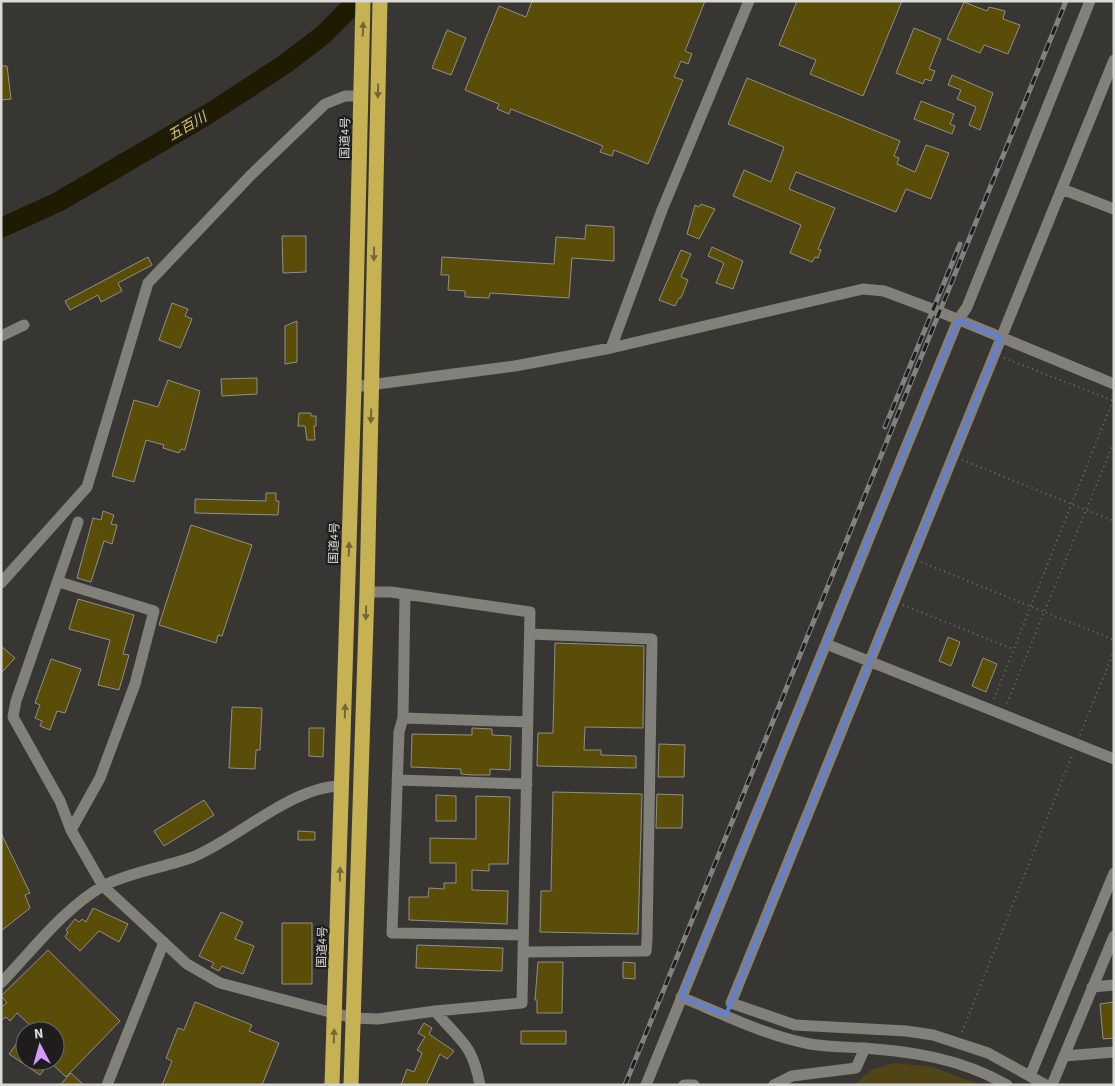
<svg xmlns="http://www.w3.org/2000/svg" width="1115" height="1086" font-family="'Source Sans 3','Noto Sans JP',sans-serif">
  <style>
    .green { fill: #4f4516 }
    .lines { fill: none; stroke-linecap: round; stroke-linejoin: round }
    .river { stroke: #1f1a02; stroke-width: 20 }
    .building { fill: #5a4d08; stroke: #908f8a }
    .path { stroke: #6f6e6b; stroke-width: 2; stroke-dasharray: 1 4; stroke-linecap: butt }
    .minor { stroke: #81807b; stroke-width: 11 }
    .highway { stroke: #c6b252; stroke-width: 15 }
    .rail-casing { stroke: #82817e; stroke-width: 5 }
    .rail { stroke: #1e1d1c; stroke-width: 3; stroke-dasharray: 9; stroke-linecap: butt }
    .oneway { fill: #726837 }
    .marked { fill: none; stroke: #5f7fd8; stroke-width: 4; stroke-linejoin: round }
    .labels { text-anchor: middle; stroke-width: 4.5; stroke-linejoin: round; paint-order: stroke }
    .street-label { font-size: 12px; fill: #dadad7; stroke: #1e1d1c }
    .water-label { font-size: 14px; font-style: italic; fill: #dcc455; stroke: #1e1d1c }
  </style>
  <rect width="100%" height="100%" fill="#373632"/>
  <!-- green -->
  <path class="green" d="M895,1063L933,1067L980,1085H854L871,1070Z"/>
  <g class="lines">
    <!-- river -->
    <path class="river" d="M1,228L58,202L210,113L285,64L323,35L357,1"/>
  </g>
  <!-- building -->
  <path class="building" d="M532,1H705L685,51L692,54L688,64L681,61L674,77L683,80L648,164L614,150L612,156L600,152L603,146L511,109L509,114L497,109L499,104L465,90L499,6L526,17Z
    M797,1H902L863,96L810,74L816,60L779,45Z
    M964,2L987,11L989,7L1005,11L1003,19L1020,25L1008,54L984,45L980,53L947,39Z
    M914,28L941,39L929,69L935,71L931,81L925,79L923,84L896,73Z
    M447,30L466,38L451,75L432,68Z
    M1,66H7L11,99L1,100Z
    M952,75L993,93L980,130L969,125L976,107L957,99L961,90L948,85Z
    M747,78L900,141L894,156L899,158L897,164L915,172L926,145L949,153L931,199L906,189L896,212L796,172L789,189L835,208L818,249L821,250L818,258L815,257L812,262L790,253L801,225L733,196L744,170L771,182L784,147L728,124Z
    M921,101L954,114L950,124L955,126L952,134L914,119Z
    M701,204L715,209L699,239L687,234L695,205L699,207Z
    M586,225L614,227V261L572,258L569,298L490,293L489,298L465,297V291L448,290L449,275H441L442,257L554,264L556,237L585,239Z
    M282,236H306V272L283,273Z
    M712,247L743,261L733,289L716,283L724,263L708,256Z
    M681,250L691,254L681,277L688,280L681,298H679L675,306L659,300Z
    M148,257L152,265L118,283L122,291L101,302L98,295L70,310L65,301Z
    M172,303L188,309L185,316L192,319L180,348L159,340Z
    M297,321V362L285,364V326Z
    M257,378V394L222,396L221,379Z
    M168,380L200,391L185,450L181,449L179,453L163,448L164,445L146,440L134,482L112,476L134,400L158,407Z
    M299,413H311V416H316V426H314L315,440H307L305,426H298Z
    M266,493H276V501H279L278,515L195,513V499L266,501Z
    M103,511L114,515L111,524L117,525L112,544L104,541L91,582L77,578L93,518L101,520Z
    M191,525L252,545L222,636L218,635L216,643L159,625Z
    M78,599L134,615L123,654L129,655L119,690L98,685L110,640L69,629Z
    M948,637L960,642L951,666L939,661Z
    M555,643L644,646L643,728L585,727L584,750H601V755L636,756V768L537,766L538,733H553Z
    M1,646L15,658L1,673Z
    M983,658L997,664L986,692L972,686Z
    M51,659L81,669L65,713L57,711L50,730L40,726L42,721L35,718L40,705L35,703Z
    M232,707L262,708L260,750H256L255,769L229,768Z
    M309,728H324L323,757L309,756Z
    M472,728L492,729V735L511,736L510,770L490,769V775H472L461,774V769L411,767L412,734L472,735Z
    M659,744L685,745L684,777H658Z
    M553,792L642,794L638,934L540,932L541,891H551Z
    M657,794L683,795L682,828H656Z
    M436,795L456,796V821H436Z
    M476,796L510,797L508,864H489V871L472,870V890L508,891L507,924L409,920V897H428L429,888L444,889V883H456V863H430V838L476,839Z
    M204,800L214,815L164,846L154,831Z
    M298,831L315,832V840H298Z
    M1,833L30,893L25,895L30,908L1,931Z
    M93,908L128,924L119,942L99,931L80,951L65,937L68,932L66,930L75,919L79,922L82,919L86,922Z
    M221,912L243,922L235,939L254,946L243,974L222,966L219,971L211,967L214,963L199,956Z
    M282,923H312V984H282Z
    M417,945L503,948L502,971L416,968Z
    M48,950L120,1021L66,1077L50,1062L40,1075L9,1054L25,1032V1061H55V1031H26L30,1025L17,1013L10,1021L6,1017L1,1020V1007L7,1003L1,996Z
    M538,962H563L562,1013H537V1000H535Z
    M623,962L635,963V979L623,978Z
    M195,1002L252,1025L249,1031L279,1043L262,1085H162L172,1061L166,1058L178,1028L184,1030Z
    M1114,1002V1038L1103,1039L1100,1004Z
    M424,1023L432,1028L429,1034L454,1051L447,1059L440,1054L426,1085H401L407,1069L414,1072L422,1053L417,1050L425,1037L418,1033Z
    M521,1031H566V1044H521Z
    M71,1073L84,1085H60Z"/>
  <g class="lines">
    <!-- path -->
    <path class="path" d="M1004,358L1114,401
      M962,460L1114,521
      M921,562L1114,640
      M903,605L1013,649
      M994,699L1113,400
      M1007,703L1114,442
      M1080,735L1114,651
      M962,1032L1073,753"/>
    <!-- minor -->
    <path class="minor" d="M1062,189L1114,209
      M1,336L24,325
      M611,348L662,210L749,1
      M354,387L515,366L611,348L863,289L884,291L940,312L1114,384
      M78,522L16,701L13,717L60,801L71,830L103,886L187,964L220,983L353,1018L378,1019L435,1011C461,1042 472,1043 480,1085
      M59,582L154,611L135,684L100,778L71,830
      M1,583L87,487L148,283L250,176L325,104L345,96H361
      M367,592H391L530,612L522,1003L435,1011
      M405,594L403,718L399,732L392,933L523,935
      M826,644L1114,759
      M403,718L528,722
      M397,780L527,784
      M523,952L646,951L647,940L652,639L530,634
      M1,983C32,951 63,909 103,886C127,873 166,867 193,857C239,838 293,785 343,786
      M1092,987L1114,985
      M681,997C723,1014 766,1036 810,1044C828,1047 846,1047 864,1048C915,1052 962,1059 1007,1085
      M1064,1056L1114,1052
      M1030,1076L1114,873
      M107,1085L164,942
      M646,1085L958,320L967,307L1090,1
      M684,1085H694
      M774,1085L792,1076L856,1068L865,1048
      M1046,1085L988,1053L933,1035L906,1031L795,1025L731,1003L1114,60
      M1052,1085L1114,936"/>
    <!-- highway -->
    <path class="highway" d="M332,1085L354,387L363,1
      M351,1085L367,592L380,1"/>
    <defs>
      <path id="rail" d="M885,427L960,244
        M625,1085L1066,1"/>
    </defs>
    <!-- rail casing -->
    <use href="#rail" class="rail-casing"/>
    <!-- rail -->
    <use href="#rail" class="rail"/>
  </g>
  <!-- one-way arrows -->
  <defs><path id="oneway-solid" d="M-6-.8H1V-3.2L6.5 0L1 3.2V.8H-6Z" transform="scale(1.25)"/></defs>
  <g class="oneway">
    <use href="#oneway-solid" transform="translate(363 29) rotate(-88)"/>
    <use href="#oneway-solid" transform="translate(378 91) rotate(92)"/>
    <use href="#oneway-solid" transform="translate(374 254) rotate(91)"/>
    <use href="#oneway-solid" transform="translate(371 416) rotate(92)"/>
    <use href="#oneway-solid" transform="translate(349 549) rotate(-88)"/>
    <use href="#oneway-solid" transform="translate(366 613) rotate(92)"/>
    <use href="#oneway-solid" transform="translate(345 711) rotate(-88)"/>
    <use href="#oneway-solid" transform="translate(340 874) rotate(-88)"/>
    <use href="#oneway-solid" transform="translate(334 1036) rotate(-88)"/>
  </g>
  <!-- marked area -->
  <path class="marked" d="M958,320L1001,338L726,1015L681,997Z"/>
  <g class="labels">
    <!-- street labels -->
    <g class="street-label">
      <text transform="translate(345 138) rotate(-89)" y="4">国道4号</text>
      <text transform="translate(334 543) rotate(-88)" y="4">国道4号</text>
      <text transform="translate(322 947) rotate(-88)" y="4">国道4号</text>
    </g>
    <!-- water labels -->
    <g class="water-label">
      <text transform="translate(187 126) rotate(-30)" y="5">五百川</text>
    </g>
  </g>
  <!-- border -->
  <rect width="1115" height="1086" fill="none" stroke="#dadad7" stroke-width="5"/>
  <!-- north arrow -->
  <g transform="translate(40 1046) rotate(354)"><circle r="24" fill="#1e1d1c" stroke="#696967"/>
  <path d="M0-4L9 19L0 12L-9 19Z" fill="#d09dff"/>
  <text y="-8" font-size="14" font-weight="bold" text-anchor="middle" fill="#dadad7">N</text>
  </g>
</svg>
